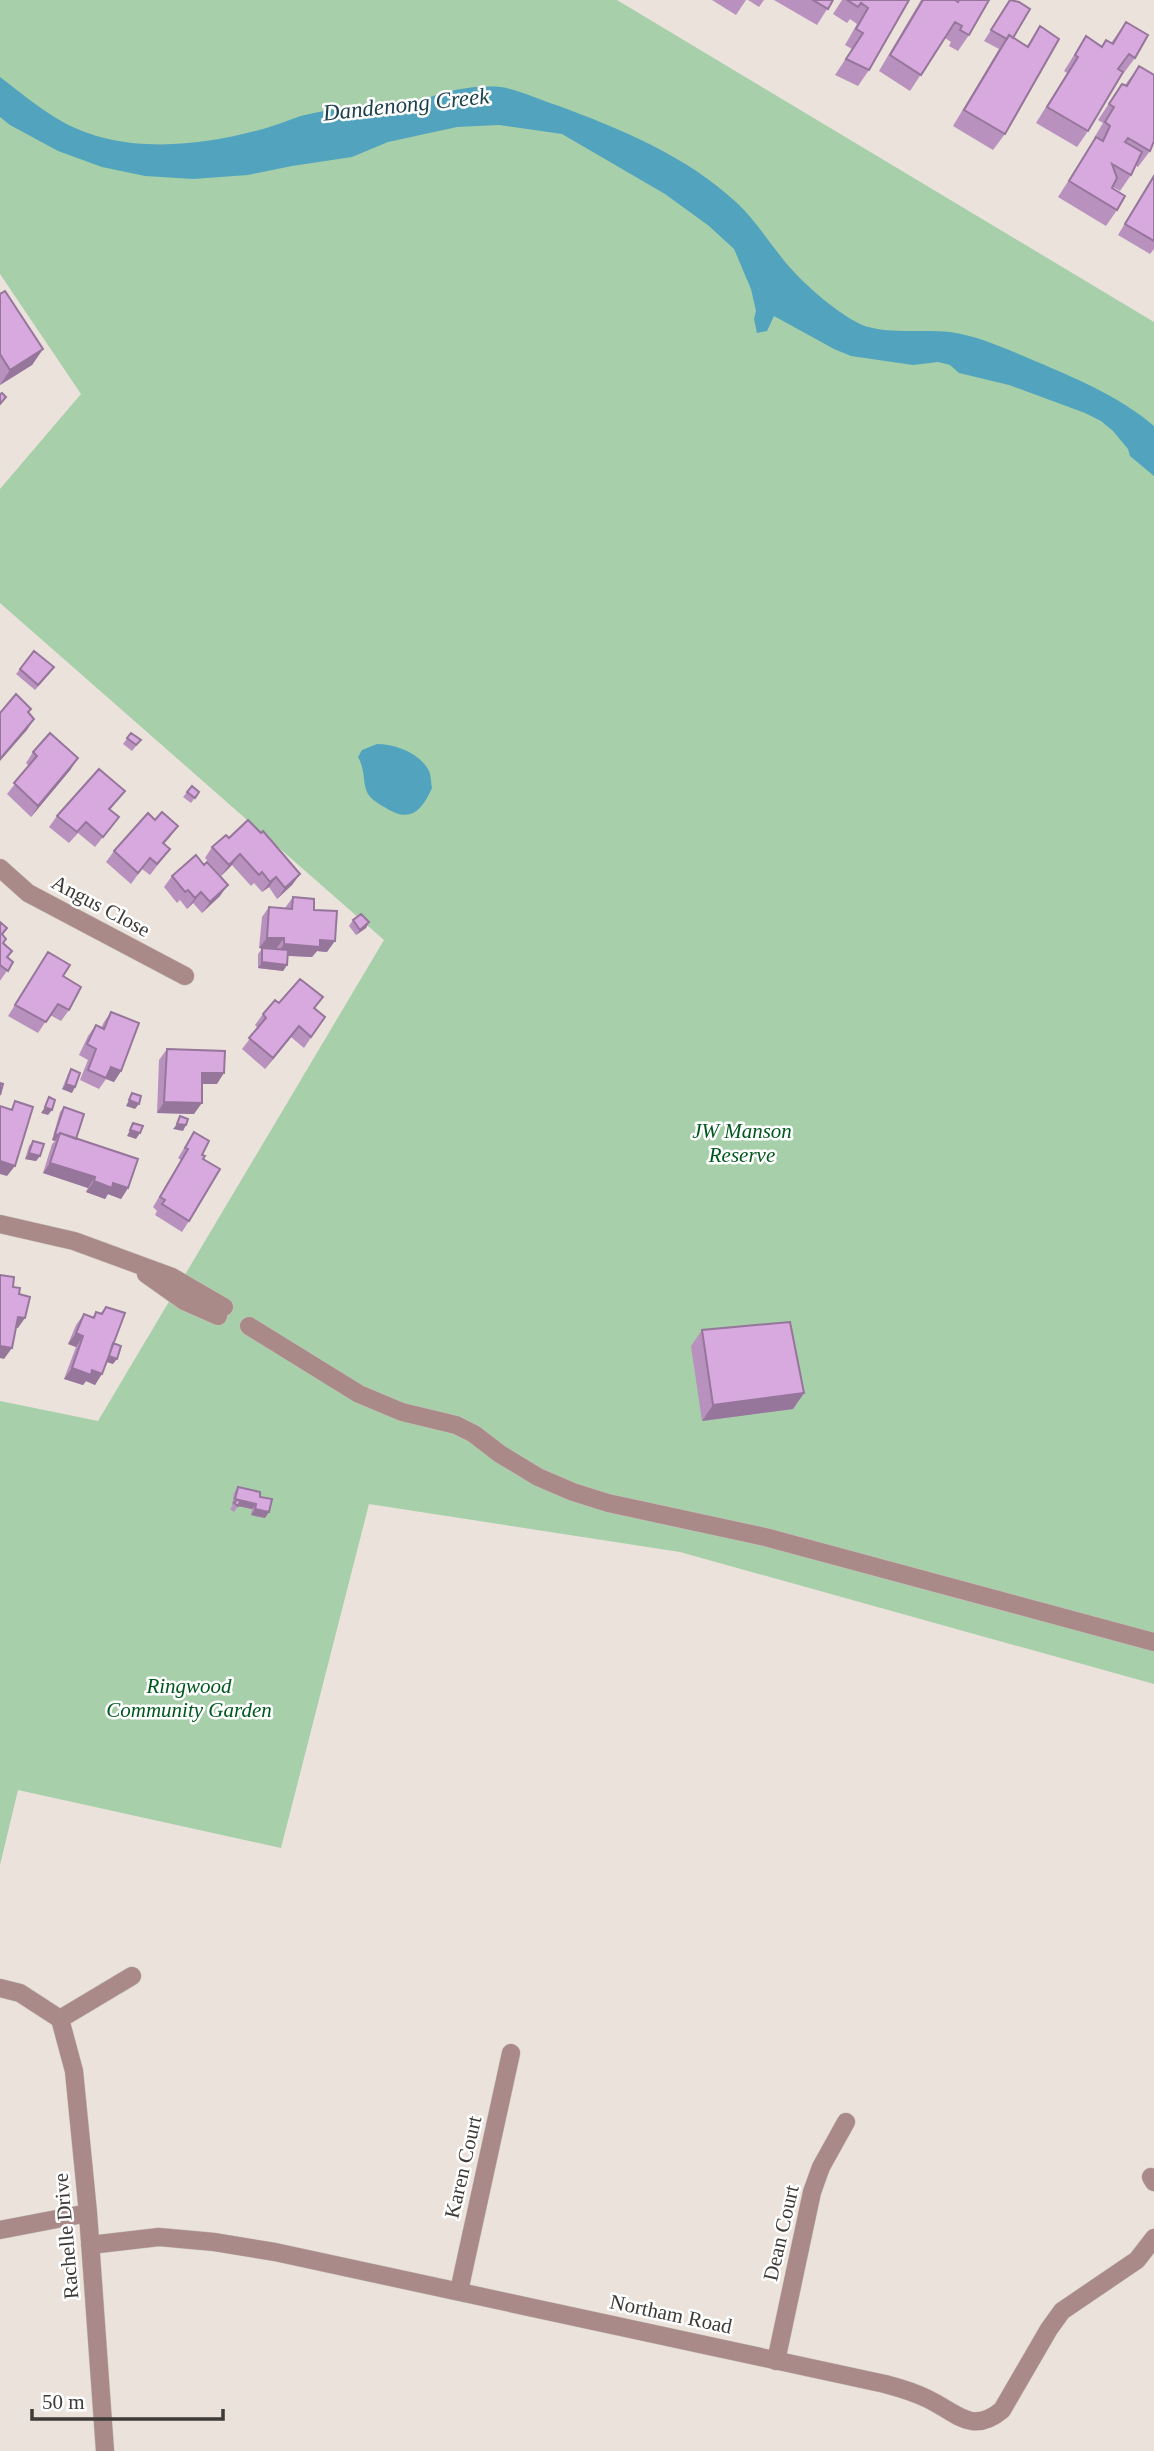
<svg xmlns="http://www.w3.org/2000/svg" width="1154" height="2451" font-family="Georgia,serif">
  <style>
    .green { fill: #a7cfaa }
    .water { fill: #52a4be }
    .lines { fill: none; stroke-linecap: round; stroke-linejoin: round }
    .minor-casing { stroke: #c7c0ba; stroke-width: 19 }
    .minor { stroke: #aa8a88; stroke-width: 18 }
    .wall { fill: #b991bf }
    .shaded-wall { fill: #96769b }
    .building { fill: #d7a9de; stroke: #96769b; stroke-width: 2 }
    .labels { text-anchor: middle; stroke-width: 5; stroke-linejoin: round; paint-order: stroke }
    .street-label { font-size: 21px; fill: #3d3a37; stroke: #fff }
    .park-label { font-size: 21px; font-style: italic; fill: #00581d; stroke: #fff }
    .water-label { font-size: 23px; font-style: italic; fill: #1b414d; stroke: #fff }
  </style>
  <rect width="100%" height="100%" fill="#eae2db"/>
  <!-- green -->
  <path class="green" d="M0,0H617L1154,322V1684L680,1552L369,1504L281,1848L18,1790L0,1865V1401L98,1421L384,940L0,603V489L81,394L0,274Z"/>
  <!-- water -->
  <path class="water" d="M0,77C20,92 41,110 63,122C120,154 198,147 259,130C277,126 295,116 314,113C328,110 344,107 359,106C375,105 393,116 409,110C416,108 419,101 425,99C448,90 475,85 501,87C519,90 538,99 556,105C619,128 687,156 737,203C754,219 767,239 782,258C800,281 834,311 860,324C884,335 923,329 950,332C979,336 1009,350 1035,361C1077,379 1119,396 1154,426V476L1130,456L1128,449L1113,431L1101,421L1085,413L1009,385L959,373L950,365L938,362L913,365L851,356L834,349L774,316L767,331L757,333L754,319L756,311L751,289L734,249L709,226L665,194L562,134L499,125L457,127L388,142L352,157L292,166L248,175L193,179L145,176L102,167L58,151L10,125L0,117Z
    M377,744C395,744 420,753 429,771C431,775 431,783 432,788C421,812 410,823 386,808C379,804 372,800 368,794C362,783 366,771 358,757L362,750Z"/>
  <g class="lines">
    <defs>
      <path id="minor" d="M0,868L28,893L185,976
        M0,1224L74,1241L172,1277L224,1307
        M146,1274L184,1301L218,1316
        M249,1326L359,1394L402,1412L456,1425L474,1434L500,1454L538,1477L573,1492L608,1503L765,1537L1154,1642
        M0,1988L20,1993L60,2019L74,2071L88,2213L105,2451
        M60,2019L132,1976
        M1151,2177L1154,2182
        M0,2230L88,2213
        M90,2245L159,2237L214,2242L275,2252L885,2384C900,2388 914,2392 928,2399C957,2413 972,2435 1002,2410L1049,2329L1062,2311L1137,2260L1154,2238
        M459,2291L511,2053
        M776,2361L812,2192L821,2167L846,2122"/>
    </defs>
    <!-- minor casing -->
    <use href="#minor" class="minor-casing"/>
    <!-- minor -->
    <use href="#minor" class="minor"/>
  </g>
  <!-- wall -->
  <path class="wall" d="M712,0H746L736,15Z
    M748,0H764L759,7Z
    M774,0H833L817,25Z
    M842,0H909L869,70L858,86L835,75L852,49L845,45L857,24L850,19L847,23L833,14Z
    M921,0H955L957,2L958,0H989L969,35L958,51L949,46L951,42L945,38L910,91L879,71Z
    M1010,0L1013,38L1027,46L1040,26L1005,134L993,150L953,126L999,49L984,41Z
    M1126,22L1135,58L1123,74L1122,73L1088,131L1077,147L1036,123L1067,73L1064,71L1086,36L1102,46L1111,43Z
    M1139,66L1150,151L1138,167L1135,165L1131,175L1120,191L1113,187L1117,210L1106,226L1058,197L1095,139L1094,138L1103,123L1098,120L1122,84L1125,85Z
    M1154,175V249L1150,254L1118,235Z
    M0,294L43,349L32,365L0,385Z
    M20,669L50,673L35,690L16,674Z
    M131,733L141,740L132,751L123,744Z
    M33,752L71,769L31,817L7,794L29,766L26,763Z
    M192,786L199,792L191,803L183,797Z
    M125,791L110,810L119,817L95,847L78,833L69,843L49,827L57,816Z
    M171,836L164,844L170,849L150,875L142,869L131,884L106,862L114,851Z
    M229,838L300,874L292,885L277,899L269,887L262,892L254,883L251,886L232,865L221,876L205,858L212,847Z
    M172,876L220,896L202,913L193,903L187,909L180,900L177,903L164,887Z
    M293,897L314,910L327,952L317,951L312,957L288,956L287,965L283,971L258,968V954L262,949L259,948L262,917L269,907L285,908Z
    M353,920L369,922L366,928L356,935L349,926Z
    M0,922L7,928L2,934L6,939L3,943L7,957L13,962L0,981Z
    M48,952L63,976L69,1010L61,1021L50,1015L38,1033L8,1016Z
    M279,1003L314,1009L325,1017L304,1048L291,1037L265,1069L242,1049L258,1028L255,1025L263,1014Z
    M111,1012L121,1071L114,1082L106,1079L99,1089L80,1080L88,1060L79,1055L88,1036L96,1025L101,1028L104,1022Z
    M167,1049L217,1084H202L194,1114L157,1113L159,1060Z
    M71,1069L72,1093L62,1089L68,1074Z
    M64,1107L76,1139L128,1188L121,1199L108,1194L105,1199L86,1192L88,1188L43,1173L52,1144L55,1141L52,1140L60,1112Z
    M194,1132L202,1155L189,1221L182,1232L155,1215L157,1211L153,1207L181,1160L178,1158Z
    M33,1141L40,1156L36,1161L25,1159L29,1146Z
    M106,1307L114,1343L113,1364L107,1362L95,1385L86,1381L83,1385L64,1379L76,1347L68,1344L76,1325L84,1314L92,1318L96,1312L100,1314Z
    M702,1330L804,1393L793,1409L702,1421L691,1346Z
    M238,1487L260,1497L265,1518L251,1515L252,1509L238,1506L234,1512L230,1509L233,1505H232L234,1493Z"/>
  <!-- shaded-wall -->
  <path class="shaded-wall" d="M43,349L32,365L0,385L10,370Z
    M34,719L27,730L0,761V759Z
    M78,758L71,769L31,817L38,806Z
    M240,854L232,865L221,876L229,865Z
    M300,874L292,885L277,899L285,888Z
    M276,877L269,887L262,892L270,882Z
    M228,885L220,896L202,913L210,902Z
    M201,892L193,903L187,909L195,898Z
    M369,922L366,928L356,935L360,930Z
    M267,938H284L276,949L259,948Z
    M320,940L335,941L327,952L317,951L312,957L276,955L284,944Z
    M262,962L287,965L283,971L258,968Z
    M299,1026L291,1037L265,1069L273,1058Z
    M111,1067L121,1071L114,1082L106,1079Z
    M202,1073H224L217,1084H194Z
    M66,1084L75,1087L72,1093L62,1089Z
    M129,1100L139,1104L135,1109L126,1106Z
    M164,1102L202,1103L194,1114L157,1113Z
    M45,1107L52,1110L48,1115L41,1113Z
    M177,1124L186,1125L183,1131L173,1129Z
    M130,1130L140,1133L136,1139L127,1136Z
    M55,1134L59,1135L55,1141L52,1140Z
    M29,1153L40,1156L36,1161L25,1159Z
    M0,1161L15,1166L7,1176L0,1174Z
    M50,1163L95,1177L88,1188L43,1173Z
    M94,1181L113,1183L128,1188L121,1199L108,1194L105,1199L86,1192Z
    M18,1317L25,1318L18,1328H11Z
    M76,1333L83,1336L76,1347L68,1344Z
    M0,1346L12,1348L4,1359L0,1358Z
    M108,1355L117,1359L113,1364L104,1361Z
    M72,1368L92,1370L102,1374L95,1385L86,1381L83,1385L64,1379Z
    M804,1393L793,1409L702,1421L713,1405Z
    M239,1500L256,1504L252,1509L238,1506Z
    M255,1509L269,1512L265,1518L251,1515Z"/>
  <!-- building -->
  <path class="building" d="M813,0H833L828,9Z
    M847,0H909L869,70L846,59L863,33L856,29L868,8L861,3L858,7Z
    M923,0H955L958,2L959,0H989L969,35L960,30L962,26L955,22L921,75L890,55Z
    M1010,0L1019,2L1030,9L1013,38L1009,35L1007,39L991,30Z
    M1126,22L1148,35L1135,58L1129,54L1118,69L1123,72L1088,131L1047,107L1078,57L1075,55L1086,36L1102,47L1106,40L1113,44Z
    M1040,26L1059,39L1005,134L964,110L1009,35L1028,47Z
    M1139,66L1154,75V141L1150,151L1128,138L1125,142L1142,152L1131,175L1112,164L1117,178L1112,188L1125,196L1117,210L1069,181L1096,137L1103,141L1110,126L1105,122L1114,107L1109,104L1122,84L1127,86Z
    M1154,176V241L1125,224Z
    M5,291L43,349L10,370L0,354V294Z
    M2,393L6,397L0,404V394Z
    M34,651L54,667L38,685L20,669Z
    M16,694L31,709L28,712L34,719L0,759V713Z
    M50,733L78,758L38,806L14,783L37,756L33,752Z
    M131,733L141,740L136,745L127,738Z
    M99,769L125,791L109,809L119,817L103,837L86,822L77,832L57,816Z
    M192,786L199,792L195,798L187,792Z
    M162,812L178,826L163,843L170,849L157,864L150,858L138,873L114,851L148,813L155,820Z
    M248,820L261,833L263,831L300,874L285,888L276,877L270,882L262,872L259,875L240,854L229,865L212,847L226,835L229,838Z
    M196,855L204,865L207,862L228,885L210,902L201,892L195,898L188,890L185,892L172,876Z
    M293,897L314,899V910L337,911L335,941L320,940V947L284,944V938H267L269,907L292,909Z
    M361,914L369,922L360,930L353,920Z
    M0,922L7,928L2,934L6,939L3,943L12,951L7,957L13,962L8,971L0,965Z
    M262,948L288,950L287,965L262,962Z
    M48,952L70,965L63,976L81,987L69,1010L58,1004L46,1022L15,1005Z
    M300,979L323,997L314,1008L325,1017L311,1037L299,1026L273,1058L249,1038L266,1018L263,1014L275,1000L279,1003Z
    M111,1012L139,1023L121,1071L111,1067L106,1078L88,1070L96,1049L87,1044L96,1025L104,1029Z
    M167,1049L225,1051L224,1073H202V1103L164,1102Z
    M71,1069L80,1073L75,1087L66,1084Z
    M0,1083L3,1084L0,1095Z
    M132,1093L141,1096L139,1104L129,1100Z
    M49,1097L55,1100L52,1110L45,1107Z
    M15,1101L33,1107L15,1166L0,1161V1106L12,1110Z
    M64,1107L84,1114L76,1139L60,1133L59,1135L55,1134Z
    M180,1116L188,1119L186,1125L177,1124Z
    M133,1123L143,1126L140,1133L130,1130Z
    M194,1132L209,1141L202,1155L205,1156L203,1159L220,1169L189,1221L162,1204L165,1200L160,1197L188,1149L185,1148Z
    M60,1133L138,1159L128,1188L113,1183L112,1188L94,1181L95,1177L50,1163Z
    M33,1141L44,1144L40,1156L29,1153Z
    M0,1275L14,1277L13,1287L20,1288L19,1294L30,1297L25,1318L18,1317L12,1348L0,1346Z
    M106,1307L125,1313L102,1374L92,1370L91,1375L72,1368L83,1336L76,1333L84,1314L94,1318L96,1312L102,1314Z
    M790,1322L804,1393L713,1405L702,1330Z
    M113,1343L121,1346L117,1359L109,1356Z
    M238,1487L260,1492V1497L272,1499L269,1512L255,1509L256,1504L239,1500L240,1502L238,1506L234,1503L237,1500L235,1499Z"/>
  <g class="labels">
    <!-- street labels -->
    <g class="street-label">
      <text transform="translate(101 906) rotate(28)" y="7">Angus Close</text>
      <text transform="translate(463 2167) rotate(-77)" y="7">Karen Court</text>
      <text transform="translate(781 2233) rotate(-77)" y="7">Dean Court</text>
      <text transform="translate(66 2236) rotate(-95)" y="7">Rachelle Drive</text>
      <text transform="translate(671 2314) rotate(12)" y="7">Northam Road</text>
    </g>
    <!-- park labels -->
    <g class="park-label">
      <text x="742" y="1138">JW Manson<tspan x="742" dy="24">Reserve</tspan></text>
      <text x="189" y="1693">Ringwood<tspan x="189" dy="24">Community Garden</tspan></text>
    </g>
    <!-- water labels -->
    <g class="water-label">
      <text transform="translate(406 104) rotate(-6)" y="8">Dandenong Creek</text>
    </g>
  </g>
  <!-- scale -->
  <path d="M32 2409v10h191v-10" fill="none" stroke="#3d3a37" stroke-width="3.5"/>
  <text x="42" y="2409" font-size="21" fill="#3d3a37" stroke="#ffffff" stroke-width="5" paint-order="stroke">50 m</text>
</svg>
